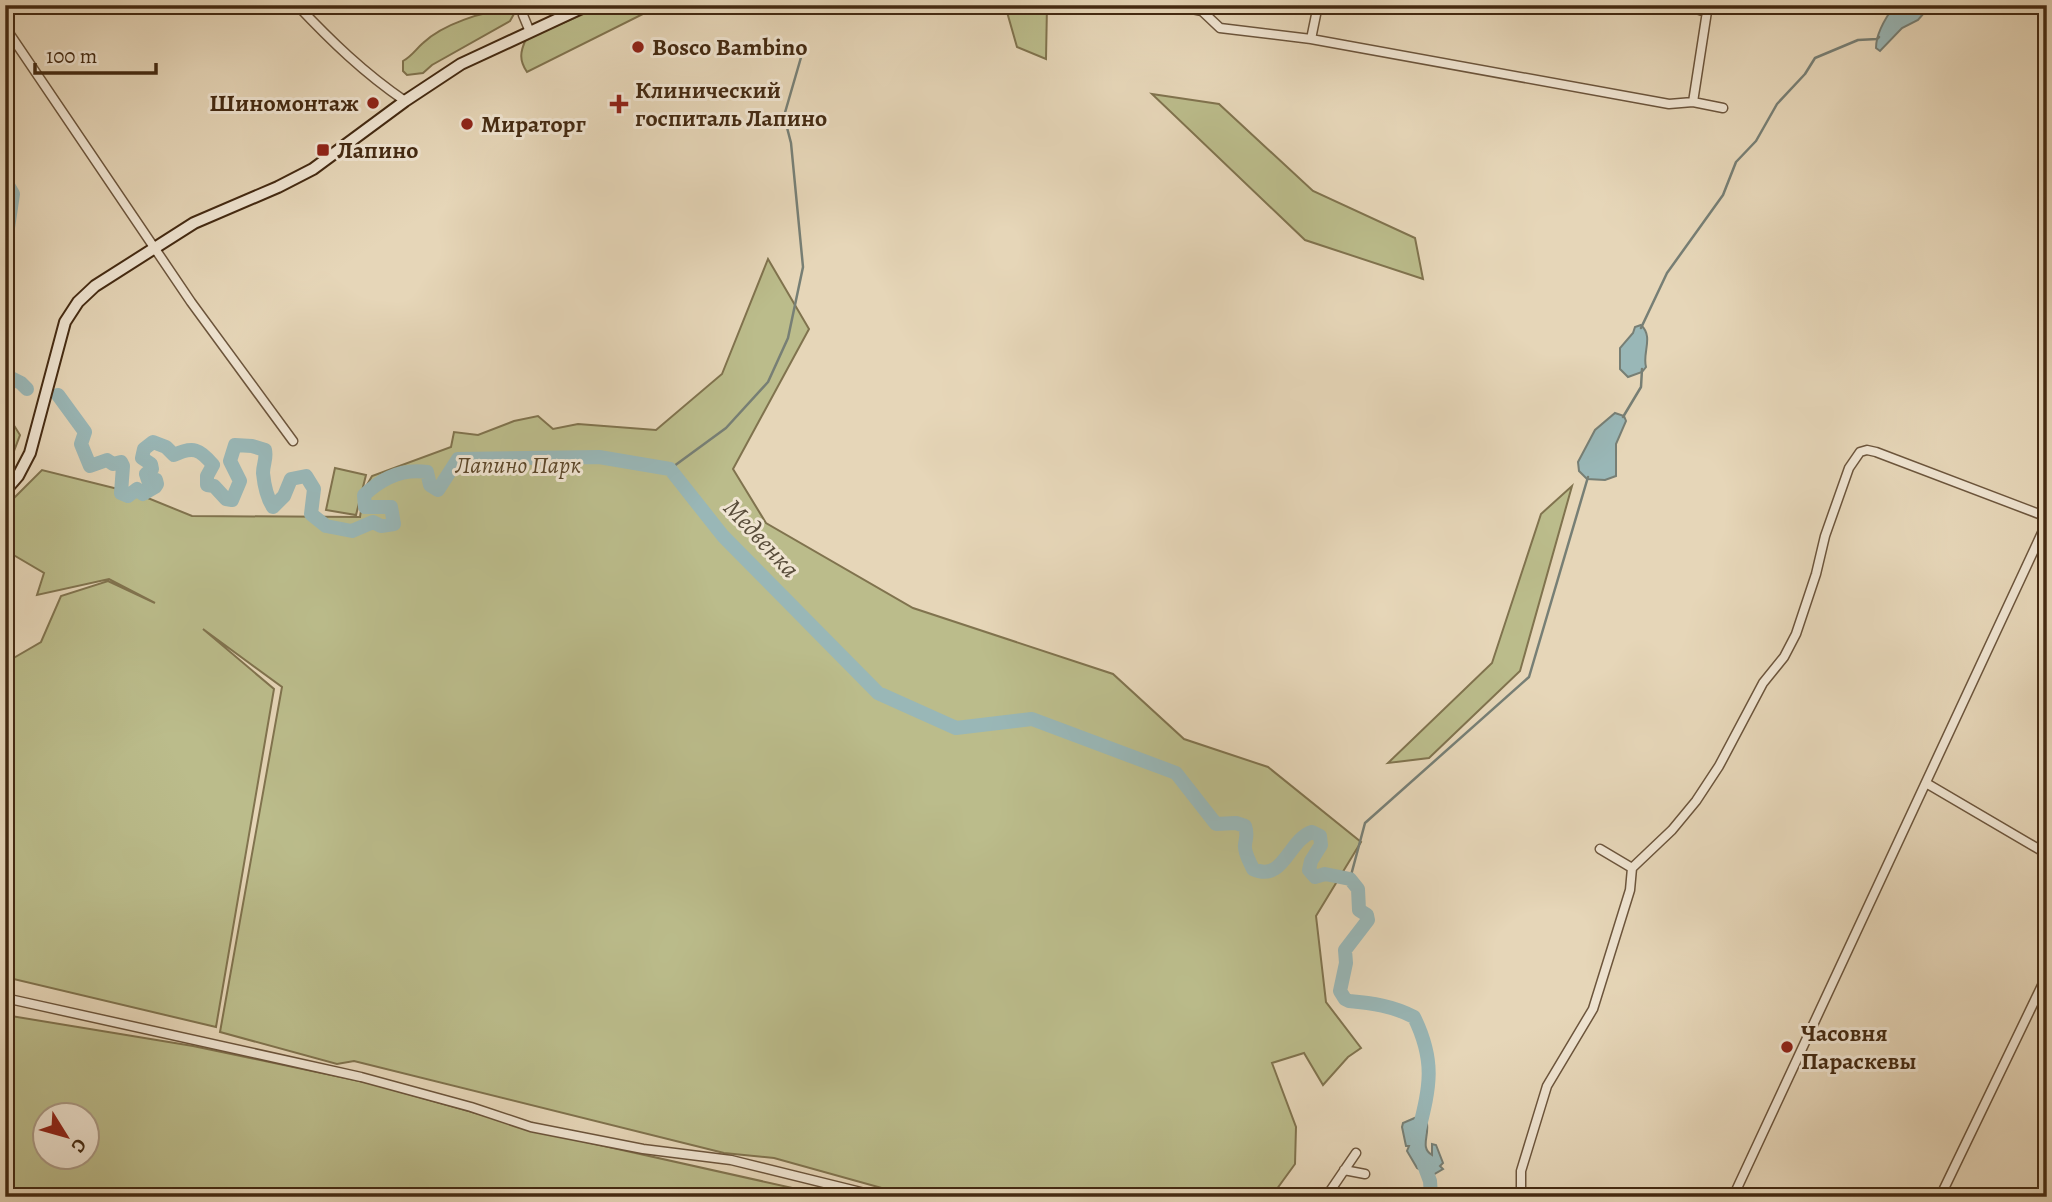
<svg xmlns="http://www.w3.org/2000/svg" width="2052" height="1202" font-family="Alegreya,serif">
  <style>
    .green { fill: #bbbc8b; stroke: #80734e; stroke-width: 2; fill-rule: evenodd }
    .water { fill: #99b7b7; stroke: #777f75; stroke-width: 2 }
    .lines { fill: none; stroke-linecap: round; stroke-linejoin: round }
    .stream { stroke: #777f75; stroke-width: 2.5 }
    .river { stroke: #99b7b7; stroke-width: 14 }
    .street-casing { stroke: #6c553c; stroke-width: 11 }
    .secondary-casing { stroke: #442a12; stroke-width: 14 }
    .street { stroke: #efe4d1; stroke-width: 8 }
    .secondary { stroke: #efe4d1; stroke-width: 10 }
    .poi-dot { fill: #8f2418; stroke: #efe4d1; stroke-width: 2.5 }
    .labels { text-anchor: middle; stroke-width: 6; stroke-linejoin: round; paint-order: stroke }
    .poi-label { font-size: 24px; font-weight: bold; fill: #442a12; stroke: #efe4d1; text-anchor: start }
    .park-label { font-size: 24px; font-style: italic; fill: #5c472a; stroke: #efe4d1 }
    .water-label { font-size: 26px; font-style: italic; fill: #594d3b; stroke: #efe4d1 }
  </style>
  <rect width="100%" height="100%" fill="#e6d6b8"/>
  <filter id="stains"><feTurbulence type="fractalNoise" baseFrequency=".00286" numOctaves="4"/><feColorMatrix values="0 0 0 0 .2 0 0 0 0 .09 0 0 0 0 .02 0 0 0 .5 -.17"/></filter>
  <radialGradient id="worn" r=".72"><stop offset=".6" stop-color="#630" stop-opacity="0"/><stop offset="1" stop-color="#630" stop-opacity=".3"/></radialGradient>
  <!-- green -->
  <path class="green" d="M604,5H640L643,14L527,72C519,60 520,52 526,39Z
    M1005,5H1047L1046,59L1017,47Z
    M510,9L515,12L510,21L432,65L423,73L407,75L403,71V61C412,56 416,49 423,43C443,24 484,11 510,9Z
    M1152,94L1219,104L1313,191L1415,238L1423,279L1305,240Z
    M768,259L809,329L733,469L766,523L913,608L1113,674L1184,739L1268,767L1361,842L1316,916L1326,1002L1361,1048L1348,1057L1323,1085L1304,1053L1272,1063L1296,1127L1295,1164L1271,1197H914L774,1158L724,1153L354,1061L337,1064L220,1032L282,687L203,629L274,689L216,1027L5,977V663L41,642L61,596L108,581L155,603L109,579L37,595L44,573L5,550V507L42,470L138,494L192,516L360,517L364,490L372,476L451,447L454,432L478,435L514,421L538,416L553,429L578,424L656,430L722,374Z
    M5,411L20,435L5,475Z
    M335,468L366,475L356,515L326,510Z
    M1572,486L1520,671L1429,758L1388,763L1492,663L1541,514Z
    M5,1015L193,1046L369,1083L546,1133L833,1197H5ZM46,1114H88V1156H46Z"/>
  <!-- water -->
  <path class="water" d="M1895,5H1925L1924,13L1918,20L1902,28L1880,51L1876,48C1876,33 1886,17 1895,5Z
    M1641,325C1654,337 1642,353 1646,367L1642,372L1628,377L1620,369V348L1633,333L1635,327Z
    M1615,413L1624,416L1626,421L1616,444V476L1605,480L1587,479L1579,471L1578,462L1595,430Z
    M1417,1117L1427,1124C1429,1136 1420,1148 1432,1155V1144L1436,1145L1443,1163L1440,1166L1443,1169L1433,1175L1430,1181L1426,1173L1417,1168L1407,1151L1409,1146H1406L1402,1127L1403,1123Z"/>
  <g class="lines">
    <!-- stream -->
    <path class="stream" d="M1025,5L1029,8
      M1641,328L1667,273L1723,195L1736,162L1756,141L1777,104L1805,74L1815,58L1858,40L1877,39L1879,37
      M1623,417L1641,387L1642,369
      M670,469L726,428L768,382L788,338L803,267L791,143L784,116L802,54
      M1350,879L1365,823L1529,677L1588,477"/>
    <!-- river -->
    <path class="river" d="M5,180L13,194L5,248
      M5,339V342
      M5,375L21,383L27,389
      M58,395L85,432L81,444L90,466L107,460L113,464L121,462L123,466L121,493L128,496L137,489L143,494L155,487L157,484L156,480H148L146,474L152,469L151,464L142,458L144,449L153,442L166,447L174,455C193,446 200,449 213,465L207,476V485L214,486L226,499L232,500L240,481L230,461L235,445L252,446L265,450C267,459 263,464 263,473C264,483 267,498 273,507L284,496L291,479L306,476L314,489L311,514L326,526L352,531L373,522L381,526L394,524L391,507H365L364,495C382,478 402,468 427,472L430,485L438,490L458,459L599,457L670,469L723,536L878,693L956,728L1032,719L1176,773L1216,824L1236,823L1245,826C1248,835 1246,836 1245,845C1244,853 1250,862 1253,869C1284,883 1288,840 1312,832L1320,836L1321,845L1311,861L1309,870L1315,877L1325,874L1350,879L1358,889L1359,910L1367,915L1368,920L1345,950L1346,963L1340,991L1345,999L1349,1001C1372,1003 1393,1006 1414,1017C1437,1064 1429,1089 1417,1138
      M1424,1165L1430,1181L1431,1195L1434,1197"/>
    <defs>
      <path id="street" d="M297,5C331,41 364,73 405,101
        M521,5L523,15L530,32
        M1173,5L1202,11L1220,28L1311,39L1669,104L1693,102
        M1683,5L1706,12
        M1708,5L1693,102L1723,108
        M5,27L191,302L293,441
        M1311,39L1318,5
        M1926,783L2047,854
        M1600,849L1632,868L1672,830L1696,801L1719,766L1763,683L1784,657L1796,634L1816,574L1825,536L1849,468L1860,452L1867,450L1876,452L2047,517
        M5,998L361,1077L471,1107L531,1127L643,1149L731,1160L881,1197
        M1344,1170L1365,1174
        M1326,1197L1356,1153
        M1521,1197V1171L1547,1086L1593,1009L1630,890L1632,868
        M1733,1197L2047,522
        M1940,1197L2047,975"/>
      <path id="secondary" d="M5,491L18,476L30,453L65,322L78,302L95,286L194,223L278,187L313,169L405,101L461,64L588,5"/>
    </defs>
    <!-- street casing -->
    <use href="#street" class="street-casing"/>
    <!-- secondary casing -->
    <use href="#secondary" class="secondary-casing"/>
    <!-- street -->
    <use href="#street" class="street"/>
    <!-- secondary -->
    <use href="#secondary" class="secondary"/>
  </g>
  <!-- markers -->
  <g class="poi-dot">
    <circle cx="638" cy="47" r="7"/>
    <circle cx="373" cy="103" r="7"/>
    <path d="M615.5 93.5h7v7h7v7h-7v7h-7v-7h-7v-7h7z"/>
    <circle cx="467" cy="124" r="7"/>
    <rect x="316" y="143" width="14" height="14" rx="3.5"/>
    <circle cx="1787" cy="1047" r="7"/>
  </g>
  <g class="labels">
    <!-- poi labels -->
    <g class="poi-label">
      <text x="652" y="55">Bosco Bambino</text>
      <text x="635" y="98">Клинический<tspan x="635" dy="28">госпиталь Лапино</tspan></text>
      <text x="359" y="111" text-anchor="end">Шиномонтаж</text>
      <text x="481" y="132">Мираторг</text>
      <text x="337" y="158">Лапино</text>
      <text x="1801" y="1041">Часовня<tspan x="1801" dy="28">Параскевы</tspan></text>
    </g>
    <!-- park labels -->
    <g class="park-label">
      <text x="518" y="473">Лапино Парк</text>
    </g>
    <!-- water labels -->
    <g class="water-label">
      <text transform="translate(762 538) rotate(47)" y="9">Медвенка</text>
    </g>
  </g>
  <!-- margin -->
  <rect width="2052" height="1202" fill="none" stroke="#e6d6b8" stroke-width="28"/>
  <rect x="7" y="7" width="2038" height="1188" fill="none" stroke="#442a12" stroke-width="3.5"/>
  <rect x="14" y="14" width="2024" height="1174" fill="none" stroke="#442a12" stroke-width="2"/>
  <!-- north arrow -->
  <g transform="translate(66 1136) rotate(127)"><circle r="33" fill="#efe4d1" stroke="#ab9a85" stroke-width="2"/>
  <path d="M0-5L12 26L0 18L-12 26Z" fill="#8f2418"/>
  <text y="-10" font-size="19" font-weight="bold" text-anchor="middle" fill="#442a12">С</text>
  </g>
  <!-- scale -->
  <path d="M35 63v10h121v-10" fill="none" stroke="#442a12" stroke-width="3.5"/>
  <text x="46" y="63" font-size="21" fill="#442a12" stroke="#efe4d1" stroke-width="5" paint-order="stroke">100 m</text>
  <rect width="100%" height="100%" filter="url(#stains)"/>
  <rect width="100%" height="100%" fill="url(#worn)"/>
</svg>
